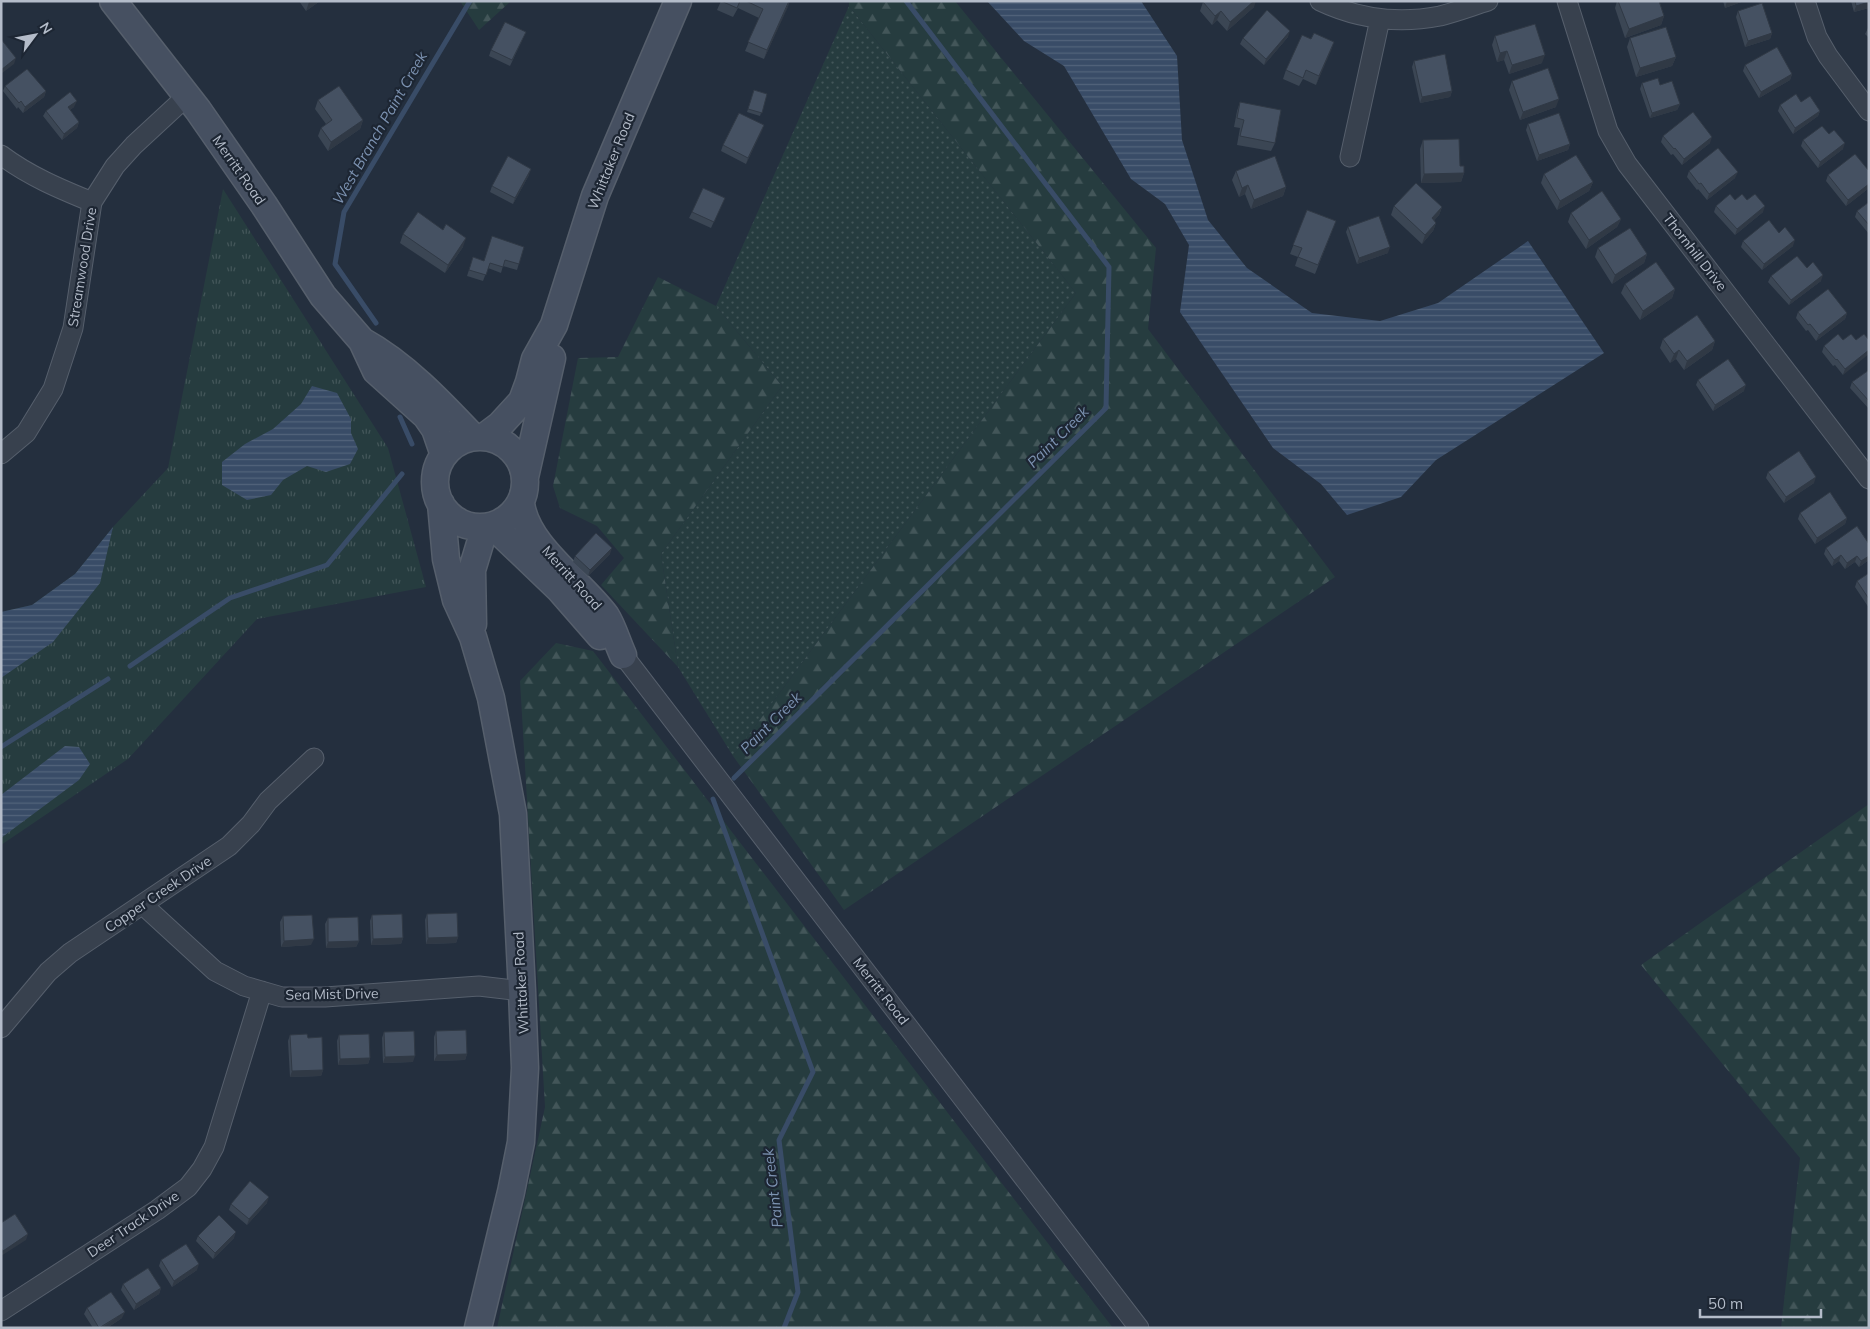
<svg xmlns="http://www.w3.org/2000/svg" width="1870" height="1329" font-family="Mulish,sans-serif">
  <style>
    .grass { fill: url(#grass-dots) }
    .forest { fill: url(#forest-firs) }
    .park { fill: url(#park-tufts) }
    .water { fill: url(#water-rules) }
    .lines { fill: none; stroke-linecap: round; stroke-linejoin: round }
    .stream { stroke: #394c67; stroke-width: 5 }
    .street-casing { stroke: #565f6c; stroke-width: 21 }
    .secondary-casing { stroke: #565f6c; stroke-width: 29 }
    .street { stroke: #38414e; stroke-width: 19 }
    .secondary { stroke: #465061; stroke-width: 26 }
    .wall { fill: #3b4654 }
    .shaded-wall { fill: #303945 }
    .building { fill: #455162; stroke: #303945 }
    .labels { text-anchor: middle; stroke-width: 4.5; stroke-linejoin: round; paint-order: stroke }
    .street-label { font-size: 14px; fill: #b4bcc9; stroke: #1d2633 }
    .water-label { font-size: 15px; font-style: italic; fill: #7c92b1; stroke: #1d2633 }
  </style>
  <defs>
    <pattern id="grass-dots" width="8" height="8" patternUnits="userSpaceOnUse" patternTransform="scale(1.25)"><rect width="8" height="8" fill="#263c3f"/><path d="M2 2h.1M6 6h.1" fill="none" stroke="#435659" stroke-width="1.8" stroke-linecap="round"/></pattern>
    <pattern id="forest-firs" width="22" height="20" patternUnits="userSpaceOnUse" patternTransform="scale(1.25)"><rect width="22" height="20" fill="#263c3f"/><path d="M5 1l3.5 6h-7zM16 11l3.5 6h-7z" fill="#435659"/></pattern>
    <pattern id="park-tufts" width="24" height="20" patternUnits="userSpaceOnUse" patternTransform="scale(1.25)"><rect width="24" height="20" fill="#263c3f"/><path d="M3 7l-1-3M5 7V3M7 7l1-3M15 17l-1-3M17 17v-4M19 17l1-3" fill="none" stroke="#435659"/></pattern>
    <pattern id="water-rules" width="6" height="5" patternUnits="userSpaceOnUse" patternTransform="scale(1.25)"><rect width="6" height="5" fill="#394c67"/><path d="M0 2.5h6" fill="none" stroke="#53647b"/></pattern>
  </defs>
  <rect width="100%" height="100%" fill="#242f3e"/>
  <!-- grass -->
  <path class="grass" d="M849,6L1076,293L733,756L678,667L661,554L782,386L716,306Z"/>
  <!-- forest -->
  <path class="forest" d="M460,1H511L479,30Z
    M849,1H955L1156,248L1148,329L1335,577L844,910L733,756L1076,293L849,6Z
    M658,277L716,306L782,386L661,554L678,667L601,585L624,558L597,526L560,508L553,486L578,358L618,357Z
    M556,643L593,651L1113,1328H497L545,1107L520,681Z
    M1869,804V1328H1781L1800,1158L1641,965Z"/>
  <!-- park -->
  <path class="park" d="M223,189L388,448L426,587L257,619L128,759L1,845V612L32,605L75,574L113,527L168,468Z"/>
  <!-- water -->
  <path class="water" d="M987,1H1141L1177,56L1182,140L1208,220L1247,268L1312,313L1380,321L1438,303L1528,241L1604,353L1436,460L1401,497L1347,515L1321,484L1273,448L1180,312L1189,245L1165,204L1131,179L1064,66L1024,41Z
    M312,386L337,393L351,419V433L358,449L350,464L326,472L307,466L283,480L271,495L247,500L222,485V462L245,444L273,429L301,404Z
    M113,527L100,583L53,642L1,678V612L32,605L75,574Z
    M65,746L79,747L90,764L79,780L1,838V795Z"/>
  <g class="lines">
    <!-- stream -->
    <path class="stream" d="M376,323L335,264L344,212L470,1
      M400,417L412,444
      M130,666L230,598L327,565L402,474
      M1,747L108,679
      M734,778L1106,408L1109,267L906,1
      M713,799L813,1072L779,1140L798,1292L784,1328"/>
    <defs>
      <path id="street" d="M1320,1C1358,19 1399,24 1440,16C1456,12 1472,6 1488,1
        M1567,1L1608,131L1627,164L1869,479
        M1805,1L1817,37L1828,56L1869,111
        M1,155C29,176 60,189 92,202
        M1350,157L1380,19
        M1,454L26,433L53,389L73,328L92,202L115,166L134,145L187,96
        M623,655C793,880 968,1103 1139,1328
        M143,905L215,971L244,986L282,997H325L479,986L522,991
        M1,1028L48,972L70,953L229,846L251,824L268,801L314,758
        M1,1311L157,1210L188,1187L202,1169L214,1147L262,991"/>
      <path id="secondary" d="M113,1L198,110L264,205L323,296L362,341L376,371L426,416L435,429L444,455
        M362,341C404,364 440,402 473,437
        M435 482a45 45 0 1 1 90 0a45 45 0 1 1-90 0Z
        M484,437L500,425L522,401L529,382L535,359L554,325L595,196L678,1
        M525,477L552,358
        M521,503C526,546 580,581 606,616C613,627 617,642 623,655
        M441,504L446,559L456,600L473,637L491,698L513,814L522,991L525,1068L521,1142L511,1192L478,1328
        M493,526L559,589L600,636
        M473,624L472,570L485,527"/>
    </defs>
    <!-- street casing -->
    <use href="#street" class="street-casing"/>
    <!-- secondary casing -->
    <use href="#secondary" class="secondary-casing"/>
    <!-- street -->
    <use href="#street" class="street"/>
    <!-- secondary -->
    <use href="#secondary" class="secondary"/>
  </g>
  <!-- wall -->
  <path class="wall" d="M299,1H320L306,11Z
    M721,1H790L764,59L745,51L759,18L738,8L733,17L717,10Z
    M1617,1H1659L1664,16L1661,25L1625,38L1615,8Z
    M1723,1H1744L1725,8Z
    M1851,1H1869V8L1854,12Z
    M1203,2L1254,7L1227,31L1217,20L1212,25L1200,11Z
    M1738,11L1772,33L1770,39L1745,47L1736,17Z
    M1869,27V38L1865,34L1868,28Z
    M526,32L510,66L489,56L491,50Z
    M1495,36L1542,63L1509,74L1504,60L1497,62L1492,45Z
    M1288,37L1264,65L1240,44L1243,38Z
    M1630,38L1676,57L1672,66L1636,77L1627,47Z
    M1311,39L1334,42L1316,85L1303,79L1299,86L1283,79L1286,70Z
    M1414,61L1452,91L1450,97L1420,103L1412,67Z
    M1745,65L1792,74L1790,80L1759,98L1743,71Z
    M1512,81L1556,107L1520,120L1509,90Z
    M1642,83L1660,85L1680,104L1677,110L1650,118L1640,89Z
    M5,86L46,91L44,97L23,113L18,107L17,109L3,91Z
    M754,90L767,94L760,116L747,112Z
    M318,100L363,120L360,129L328,151L318,136L321,128L326,124L315,109Z
    M1240,102L1275,143L1271,151L1237,145L1240,128L1234,127L1237,111Z
    M1801,102L1820,111L1818,116L1793,134L1778,111L1780,105Z
    M74,107L70,110L79,122L77,128L62,140L43,116L46,111Z
    M1528,124L1570,144L1568,150L1537,161L1526,130Z
    M764,125L746,164L721,151L723,145Z
    M1829,134L1843,149L1818,168L1801,146L1803,140Z
    M1663,136L1710,143L1682,165L1673,154L1671,155L1661,142Z
    M1423,140L1460,166L1464,173L1461,182L1421,183L1420,149Z
    M1236,171L1286,187L1283,196L1251,209L1245,194L1239,197L1232,180Z
    M1689,171L1735,178L1707,200L1698,189L1697,190L1687,177Z
    M1869,171V188L1846,206L1826,181L1828,175Z
    M1544,174L1593,182L1589,191L1557,210L1541,183Z
    M529,175L513,204L490,192L492,186Z
    M1735,200H1747L1763,212L1735,235L1714,212L1716,206Z
    M1869,202V234L1855,217L1857,211Z
    M722,204L711,228L689,218L692,212Z
    M1394,206L1442,207L1439,215L1434,220L1436,223L1433,231L1422,244L1391,215Z
    M1307,210L1336,221L1315,274L1295,266L1298,257L1290,254Z
    M1571,213L1621,219L1617,227L1586,249L1568,222Z
    M1348,227L1388,253L1357,264L1346,232Z
    M1779,233L1793,246L1762,270L1741,247L1743,241Z
    M403,234L463,247L445,273L400,243Z
    M524,247L517,270L503,266L501,273L488,268L483,281L467,276L473,257L484,261Z
    M1598,248L1647,254L1644,263L1612,284L1595,257Z
    M1771,276L1821,281L1789,305L1768,282Z
    M1625,284L1675,289L1672,298L1640,320L1621,293Z
    M1798,312L1847,313L1845,319L1816,341L1808,330L1806,331L1796,318Z
    M1864,334L1843,375L1835,365L1833,366L1822,352L1824,346L1843,340H1856Z
    M1663,339L1715,341L1712,350L1684,370L1676,359L1670,363L1660,348Z
    M1869,370V409L1850,388L1852,382Z
    M1698,380L1744,391L1713,411L1696,385Z
    M1768,472L1814,483L1784,503L1766,478Z
    M1800,513L1847,518L1845,524L1815,544L1798,519Z
    M1869,544V560L1859,567L1855,562L1845,569L1839,561L1832,566L1824,554L1826,548Z
    M610,554L588,576L573,562L575,556Z
    M1869,573V608L1855,587L1857,581Z
    M427,914L458,937L456,943L426,944L425,920Z
    M372,915L403,938L401,944L371,945L370,921Z
    M283,916L311,945L281,947L280,922Z
    M328,918L359,941L356,947L326,948L325,924Z
    M436,1031L467,1054L465,1060L434,1061V1037Z
    M384,1032L413,1062L383,1063L382,1038Z
    M290,1035L308,1038L323,1070L321,1076L290,1077L288,1041Z
    M339,1035L370,1058L368,1064L338,1065L337,1041Z
    M267,1203L247,1225L229,1210L231,1204Z
    M198,1236L234,1238L213,1259L196,1241Z
    M161,1260L197,1270L172,1287L159,1266Z
    M123,1284L161,1288L159,1294L134,1310L121,1290Z
    M87,1308L122,1318L107,1328H93L84,1314Z"/>
  <!-- shaded-wall -->
  <path class="shaded-wall" d="M311,1H320L306,11L309,2Z
    M790,1L788,7L764,59L767,50Z
    M1254,1H1256L1254,7L1227,31L1230,22Z
    M1727,1H1744L1725,8Z
    M1869,2V8L1854,12L1856,6Z
    M1221,11L1217,20L1212,25L1215,16Z
    M1664,16L1661,25L1625,38L1629,29Z
    M1290,31L1288,37L1264,65L1266,59Z
    M1772,33L1770,39L1745,47L1748,41Z
    M1334,42L1331,51L1316,85L1319,76Z
    M1507,51L1504,60L1497,62L1500,53Z
    M1545,55L1542,63L1509,74L1512,65Z
    M1676,57L1672,66L1636,77L1640,68Z
    M16,58L14,64L1,74V70Z
    M1792,74L1790,80L1759,98L1761,92Z
    M46,91L44,97L23,113L25,107Z
    M1452,91L1450,97L1420,103L1422,97Z
    M1559,99L1556,107L1520,120L1523,112Z
    M77,101L74,107L66,113L68,107Z
    M1680,104L1677,110L1650,118L1652,113Z
    M1820,111L1818,116L1793,134L1795,128Z
    M363,120L360,129L328,151L331,142Z
    M79,122L77,128L62,140L64,134Z
    M764,125L762,131L746,164L748,158Z
    M1712,137L1710,143L1682,165L1684,159Z
    M1845,143L1843,149L1818,168L1820,162Z
    M1570,144L1568,150L1537,161L1539,155Z
    M531,169L529,175L513,204L515,198Z
    M1738,172L1735,178L1707,200L1709,194Z
    M1464,173L1461,182L1421,183L1424,174Z
    M1593,182L1589,191L1557,210L1560,201Z
    M1869,184V188L1846,206L1848,200Z
    M1248,185L1245,194L1239,197L1242,188Z
    M1286,187L1283,196L1251,209L1254,200Z
    M1765,206L1763,212L1735,235L1737,229Z
    M1442,207L1439,215L1429,227L1432,218Z
    M1621,219L1617,227L1586,249L1589,240Z
    M1436,223L1433,231L1422,244L1425,235Z
    M466,238L463,247L445,273L448,265Z
    M1795,240L1793,246L1762,270L1764,264Z
    M1390,247L1388,253L1357,264L1359,258Z
    M1647,254L1644,263L1612,284L1615,275Z
    M1823,275L1821,281L1789,305L1791,300Z
    M1675,289L1672,298L1640,320L1643,311Z
    M1847,313L1845,319L1816,341L1819,335Z
    M1715,341L1712,350L1684,370L1687,361Z
    M1679,350L1676,359L1670,363L1674,354Z
    M1869,350V354L1843,375L1845,369Z
    M1746,385L1744,391L1713,411L1715,405Z
    M1816,477L1814,483L1784,503L1786,497Z
    M1847,518L1845,524L1815,544L1817,538Z
    M612,548L610,554L588,576L590,570Z
    M1841,555L1839,561L1832,566L1834,560Z
    M1857,556L1855,562L1845,569L1847,563Z
    M1869,556V560L1859,567L1861,561Z
    M458,937L456,943L426,944L428,938Z
    M403,938L401,944L371,945L373,939Z
    M314,939L311,945L281,947L284,941Z
    M359,941L356,947L326,948L328,942Z
    M467,1054L465,1060L434,1061L437,1055Z
    M415,1056L413,1062L383,1063L385,1057Z
    M370,1058L368,1064L338,1065L340,1059Z
    M323,1070L321,1076L290,1077L292,1071Z
    M269,1197L267,1203L247,1225L249,1219Z
    M236,1232L234,1238L213,1259L215,1253Z
    M28,1234L26,1240L1,1256L3,1251Z
    M199,1264L197,1270L172,1287L174,1281Z
    M161,1288L159,1294L134,1310L136,1304Z
    M125,1312L122,1318L107,1328H101Z"/>
  <!-- building -->
  <path class="building" d="M721,1H740L737,8Z
    M746,1H789L767,50L748,42L763,9Z
    M1204,1H1254L1230,22L1221,11L1215,16L1203,2Z
    M1618,1H1659L1664,16L1629,29Z
    M1855,1H1869V2L1856,6Z
    M1762,3L1772,33L1748,41L1738,11Z
    M1267,10L1290,31L1266,59L1243,38Z
    M505,22L526,32L512,60L491,50Z
    M1535,24L1545,55L1512,65L1507,51L1500,53L1495,36Z
    M1666,27L1676,57L1640,68L1630,38Z
    M1314,33L1334,42L1319,76L1306,70L1303,78L1286,70L1302,35L1311,39Z
    M1,39L16,58L1,70Z
    M1777,47L1792,74L1761,92L1745,65Z
    M1445,54L1452,91L1422,97L1414,61Z
    M1548,68L1559,99L1523,112L1512,81Z
    M27,69L46,91L25,107L21,101L19,103L5,86Z
    M1658,78L1660,85L1672,81L1680,104L1652,113L1642,83Z
    M339,86L363,120L331,142L321,128L332,120L318,100Z
    M754,90L767,94L762,113L748,109Z
    M70,92L77,101L68,107L79,122L64,134L46,111Z
    M1796,94L1801,102L1810,96L1820,111L1795,128L1780,105Z
    M1240,102L1281,110L1275,143L1240,136L1244,120L1237,118Z
    M1693,112L1712,137L1684,159L1675,148L1674,149L1663,136Z
    M739,113L764,125L748,158L723,145Z
    M1559,113L1570,144L1539,155L1528,124Z
    M1822,126L1829,134L1834,130L1845,143L1820,162L1803,140Z
    M1459,139L1460,166H1464V173L1424,174L1423,140Z
    M1718,148L1738,172L1709,194L1701,183L1699,184L1689,171Z
    M1855,154L1869,171V184L1848,200L1828,175Z
    M1576,155L1593,182L1560,201L1544,174Z
    M508,156L531,169L515,198L492,186Z
    M1275,156L1286,187L1254,200L1248,185L1242,188L1236,171Z
    M1416,183L1442,207L1432,218L1436,223L1425,235L1394,206Z
    M703,188L725,198L714,222L692,212Z
    M1602,191L1621,219L1589,240L1571,213Z
    M1730,194L1735,200L1742,194L1747,200L1755,194L1765,206L1737,229L1716,206Z
    M1869,202V225L1857,211Z
    M1307,210L1336,221L1318,265L1298,257L1302,248L1293,245Z
    M418,212L443,230L446,224L466,238L448,265L403,234Z
    M1379,216L1390,247L1359,258L1348,227Z
    M1769,220L1779,233L1785,227L1795,240L1764,264L1743,241Z
    M1630,228L1647,254L1615,275L1598,248Z
    M492,236L524,247L519,264L505,260L503,267L490,263L486,275L469,270L473,257L484,261Z
    M1797,256L1807,268L1813,262L1823,275L1791,300L1771,276Z
    M1656,262L1675,289L1643,311L1625,284Z
    M1828,289L1847,313L1819,335L1810,324L1808,325L1798,312Z
    M1697,315L1715,341L1687,361L1679,350L1674,354L1663,339Z
    M1838,334L1843,340L1851,334L1856,340L1864,334L1869,340V350L1845,369L1837,359L1836,360L1824,346Z
    M1728,359L1746,385L1715,405L1698,380Z
    M1869,370V401L1852,382Z
    M1799,451L1816,477L1786,497L1768,472Z
    M1830,492L1847,518L1817,538L1800,513Z
    M1857,526L1869,544V556L1861,561L1857,556L1847,563L1841,555L1834,560L1826,548Z
    M596,533L612,548L590,570L575,556Z
    M1869,573V599L1857,581Z
    M457,913L458,937L428,938L427,914Z
    M402,914L403,938L373,939L372,915Z
    M312,915L314,939L284,941L283,916Z
    M358,917L359,941L328,942V918Z
    M466,1030L467,1054L437,1055L436,1031Z
    M414,1031L415,1056L385,1057L384,1032Z
    M307,1034L308,1038L322,1037L323,1070L292,1071L290,1035Z
    M369,1034L370,1058L340,1059L339,1035Z
    M250,1181L269,1197L249,1219L231,1204Z
    M15,1214L28,1234L3,1251L1,1248V1223Z
    M219,1215L236,1232L215,1253L198,1236Z
    M186,1244L199,1264L174,1281L161,1260Z
    M148,1268L161,1288L136,1304L123,1284Z
    M111,1292L125,1312L99,1328L87,1308Z"/>
  <g class="labels">
    <!-- street labels -->
    <g class="street-label">
      <text transform="translate(611 161) rotate(-68)" y="5">Whittaker Road</text>
      <text transform="translate(239 170) rotate(55)" y="5">Merritt Road</text>
      <text transform="translate(1695 252) rotate(52)" y="5">Thornhill Drive</text>
      <text transform="translate(82 267) rotate(-81)" y="5">Streamwood Drive</text>
      <text transform="translate(572 578) rotate(48)" y="5">Merritt Road</text>
      <text transform="translate(158 894) rotate(-34)" y="5">Copper Creek Drive</text>
      <text transform="translate(521 983) rotate(-93)" y="5">Whittaker Road</text>
      <text transform="translate(881 991) rotate(52)" y="5">Merritt Road</text>
      <text transform="translate(332 994) rotate(-1)" y="5">Sea Mist Drive</text>
      <text transform="translate(133 1224) rotate(-34)" y="5">Deer Track Drive</text>
    </g>
    <!-- water labels -->
    <g class="water-label">
      <text transform="translate(380 128) rotate(-60)" y="5">West Branch Paint Creek</text>
      <text transform="translate(1058 437) rotate(-45)" y="5">Paint Creek</text>
      <text transform="translate(771 723) rotate(-45)" y="5">Paint Creek</text>
      <text transform="translate(773 1188) rotate(-97)" y="5">Paint Creek</text>
    </g>
  </g>
  <!-- border -->
  <rect width="1870" height="1329" fill="none" stroke="#b4bcc9" stroke-width="5"/>
  <!-- north arrow -->
  <g transform="translate(35 35) rotate(58)" stroke="#1d2633" stroke-width="4" paint-order="stroke">
  <path d="M0-4L9 19L0 12L-9 19Z" fill="#b4bcc9"/>
  <text y="-8" font-size="14" font-weight="bold" text-anchor="middle" fill="#b4bcc9">N</text>
  </g>
  <!-- scale -->
  <path d="M1700 1309v8h121v-8" fill="none" stroke="#b4bcc9" stroke-width="2.5"/>
  <text x="1708" y="1309" font-size="15" fill="#b4bcc9" stroke="#1d2633" stroke-width="4" paint-order="stroke">50 m</text>
</svg>
